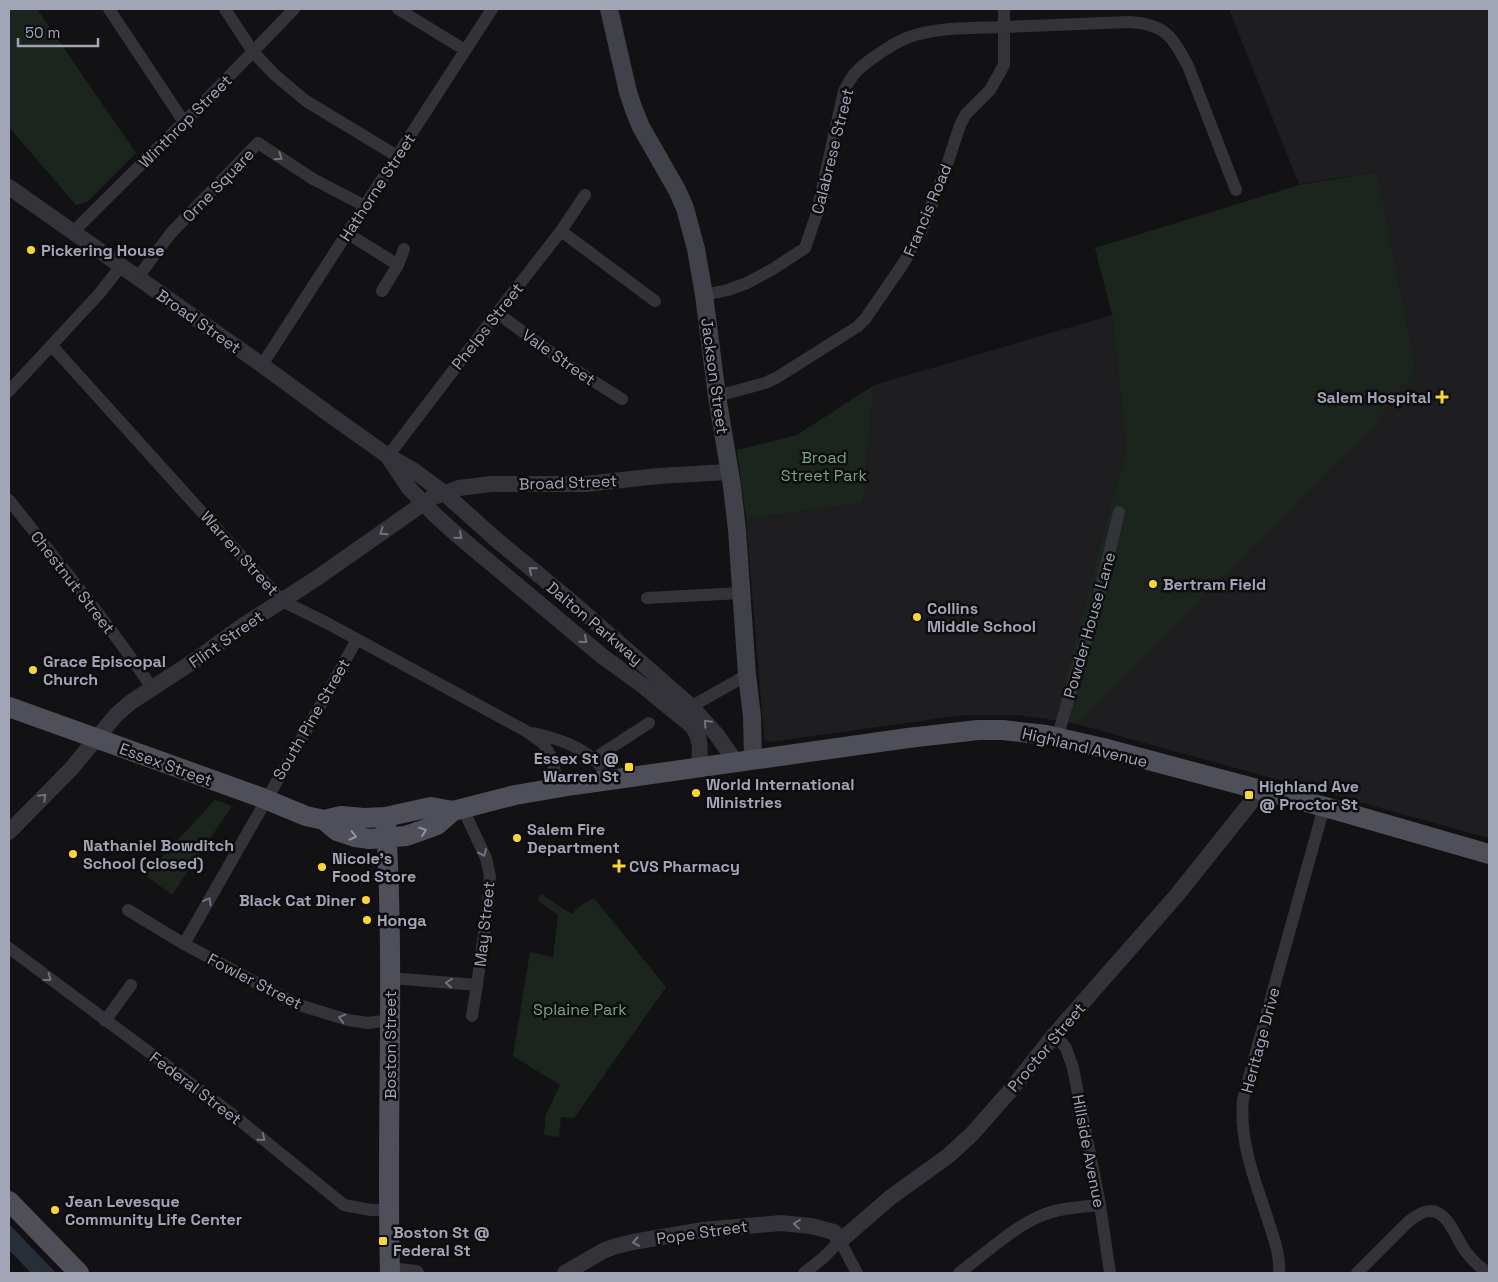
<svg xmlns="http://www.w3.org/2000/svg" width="1498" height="1282" font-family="'Space Grotesk',sans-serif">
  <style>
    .built { fill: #1e1e21 }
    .green { fill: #1c241e }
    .water { fill: #272e38 }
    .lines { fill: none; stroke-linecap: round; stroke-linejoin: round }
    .minor { stroke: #333339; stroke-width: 12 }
    .tertiary { stroke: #333339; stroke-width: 16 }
    .secondary { stroke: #404149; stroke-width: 18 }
    .primary { stroke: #4e4f58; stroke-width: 20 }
    .oneway { stroke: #70727e }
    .oneway2 { stroke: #9194a3 }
    .poi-dot { fill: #ffd91f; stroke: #0d0d0f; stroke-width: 2 }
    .labels { text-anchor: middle; stroke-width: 5; stroke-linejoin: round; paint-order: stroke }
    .street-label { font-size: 16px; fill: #a2a5b6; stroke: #0d0d0f }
    .poi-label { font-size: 16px; font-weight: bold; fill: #a2a5b6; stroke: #0d0d0f; text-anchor: start }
    .park-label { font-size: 16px; fill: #77a381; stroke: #0d0d0f }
  </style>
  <rect width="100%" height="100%" fill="#121214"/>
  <!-- built -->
  <path class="built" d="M1229,9H1489V838L1076,724L1139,489L1377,172L1299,184Z
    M1112,315L1126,447L1054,720L1017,715H964L770,742L767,741L764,737L746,519L863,503L874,385Z"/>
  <!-- green -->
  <path class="green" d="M9,9H37L136,153L87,202L76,205L9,127Z
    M1377,172L1416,371L1375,424L1076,724L1054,720L1126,447L1112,315L1095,248L1299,185Z
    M874,385L863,503L746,519L737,450L797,435Z
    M215,800L232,806L172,895L145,875Z
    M541,894L572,914L580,906L594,898L666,987L574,1118L561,1117L559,1137L544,1135L546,1114L560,1085L513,1056L530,952L553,957L558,915L537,900Z"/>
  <!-- water -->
  <path class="water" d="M9,1224L56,1273H31L9,1250Z"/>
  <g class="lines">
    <!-- minor -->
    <path class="minor" d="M109,9L184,122
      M225,9L253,52L275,75L306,101L397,156
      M398,9L465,50
      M1004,9V27L1129,22C1165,24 1172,36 1188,66L1236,190
      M74,231L207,99L294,9
      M561,231L655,301
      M347,233L398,265
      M138,277L171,233L258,143L313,179L365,206
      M382,291L398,265L404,249
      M704,295L728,290L747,283L773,269L805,248L816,216L844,91C853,72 860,67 877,55C889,47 901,39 915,35C943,27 975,28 1004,27V65L990,90L966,114L960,125L945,171L920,234L903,264L865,319L857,327L776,378L765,383L717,396
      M497,313L571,367L622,399
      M52,346L282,601L327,623L526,731L543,743L550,755L557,778V788
      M262,365L492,9
      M9,391L99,294L121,266
      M388,456L497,313L561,231L585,195
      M9,500C58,562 108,623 152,688
      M647,598L741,593
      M685,710L747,675
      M533,733C568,741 591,750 612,780
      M1057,738L1098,600L1119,512
      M595,758L649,723
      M128,910L184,944L296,1004L348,1020L368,1023L391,1020
      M184,944L332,685L357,639
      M9,948L232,1114L344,1205L371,1210H388
      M390,978L477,985L488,904L490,876L486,858L463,809
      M472,1016L477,985
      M105,1021L131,985
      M1055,1034L1066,1048L1073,1068L1100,1205L1110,1273
      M804,1273L823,1258L840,1241L857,1273
      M959,1273C982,1256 1013,1228 1038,1217C1057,1208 1079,1207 1100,1205
      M1279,1273C1281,1257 1273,1236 1268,1220C1255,1180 1239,1142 1243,1099L1324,807
      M1357,1273L1408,1222C1415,1216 1426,1208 1436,1212C1451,1218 1457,1241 1466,1252C1473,1261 1480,1268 1489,1273"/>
    <!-- tertiary -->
    <path class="tertiary" d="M9,187L262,365L333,417L388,456L413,470L444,493L499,542L573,603L692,707L716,734L736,762
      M389,458L409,488L435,515L456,534L602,656L642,685L692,726C702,739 700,751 699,767
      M9,832L71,769L116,715L131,702L197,659L241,627L317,578L431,498L459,488L491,484H586L658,476L729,472
      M390,1270L416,1273
      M565,1273L603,1251L613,1247L633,1242L703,1230L781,1223L811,1226L834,1232L840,1241L891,1197L948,1156L972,1134L1009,1092L1055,1034L1177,895L1260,791"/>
    <!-- secondary -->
    <path class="secondary" d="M609,9L628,92L634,110L641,127L677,190L685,208L696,249L704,295L717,396L732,486L737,530L747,675L752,716L753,760"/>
    <!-- primary -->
    <path class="primary" d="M9,707L260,797L306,816L324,820L337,831L355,837L370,839L406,836L437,825L453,811
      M324,820L341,816L364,818L385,817L431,807L453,811L515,795L574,785L908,738L978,730H1003L1046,735L1103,748L1336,810L1489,854
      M386,825C395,975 386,1124 390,1273
      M9,1201L79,1273"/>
  </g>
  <!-- one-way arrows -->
  <defs><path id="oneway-chevron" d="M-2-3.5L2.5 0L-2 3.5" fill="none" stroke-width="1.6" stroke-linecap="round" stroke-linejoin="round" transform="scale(1.25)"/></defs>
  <g class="oneway">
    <use href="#oneway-chevron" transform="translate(279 157) rotate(34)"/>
    <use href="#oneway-chevron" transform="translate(383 532) rotate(145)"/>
    <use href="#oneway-chevron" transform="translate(459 536) rotate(41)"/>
    <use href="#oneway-chevron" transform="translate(532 570) rotate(-140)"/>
    <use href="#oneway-chevron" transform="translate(584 640) rotate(40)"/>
    <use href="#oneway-chevron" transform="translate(707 723) rotate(-133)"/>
    <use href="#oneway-chevron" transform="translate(43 797) rotate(-45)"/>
    <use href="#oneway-chevron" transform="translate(483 853) rotate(66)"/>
    <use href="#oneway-chevron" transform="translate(208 901) rotate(-61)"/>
    <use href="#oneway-chevron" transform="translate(48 978) rotate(37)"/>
    <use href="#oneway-chevron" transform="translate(449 983) rotate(-175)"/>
    <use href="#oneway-chevron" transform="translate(342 1018) rotate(-165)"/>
    <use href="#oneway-chevron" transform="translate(262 1138) rotate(39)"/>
    <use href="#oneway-chevron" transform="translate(797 1224) rotate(-174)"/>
    <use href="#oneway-chevron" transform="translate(636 1242) rotate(169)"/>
  </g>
  <g class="oneway2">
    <use href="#oneway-chevron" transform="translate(423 831) rotate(-19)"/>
    <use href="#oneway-chevron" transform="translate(353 836) rotate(14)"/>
  </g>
  <!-- markers -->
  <g class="poi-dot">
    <circle cx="31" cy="250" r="5"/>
    <path d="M1439.5 389.5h5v5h5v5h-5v5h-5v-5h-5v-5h5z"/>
    <circle cx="1153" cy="584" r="5"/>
    <circle cx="917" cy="617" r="5"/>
    <circle cx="33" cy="670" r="5"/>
    <rect x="624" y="762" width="10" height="10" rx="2.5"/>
    <circle cx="696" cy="793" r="5"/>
    <rect x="1244" y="790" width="10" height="10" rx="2.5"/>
    <circle cx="517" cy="838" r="5"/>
    <circle cx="73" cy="854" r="5"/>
    <path d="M616.5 858.5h5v5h5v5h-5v5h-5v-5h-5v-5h5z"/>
    <circle cx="322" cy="867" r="5"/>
    <circle cx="366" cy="900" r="5"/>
    <circle cx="367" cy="920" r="5"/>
    <circle cx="55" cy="1210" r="5"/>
    <rect x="378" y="1236" width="10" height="10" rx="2.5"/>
  </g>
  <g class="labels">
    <!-- street labels -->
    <g class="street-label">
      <text transform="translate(185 121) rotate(-45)" y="6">Winthrop Street</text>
      <text transform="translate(832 151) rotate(-76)" y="6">Calabrese Street</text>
      <text transform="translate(218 185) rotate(-46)" y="6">Orne Square</text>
      <text transform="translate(377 187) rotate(-57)" y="6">Hathorne Street</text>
      <text transform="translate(927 210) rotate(-67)" y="6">Francis Road</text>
      <text transform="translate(199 321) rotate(35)" y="6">Broad Street</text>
      <text transform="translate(487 326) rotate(-52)" y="6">Phelps Street</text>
      <text transform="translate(559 357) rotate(35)" y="6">Vale Street</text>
      <text transform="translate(715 376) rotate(82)" y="6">Jackson Street</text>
      <text transform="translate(568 482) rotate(-2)" y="6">Broad Street</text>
      <text transform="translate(240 553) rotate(48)" y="6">Warren Street</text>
      <text transform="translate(73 582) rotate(52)" y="6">Chestnut Street</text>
      <text transform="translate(595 623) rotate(40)" y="6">Dalton Parkway</text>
      <text transform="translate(1089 625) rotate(-74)" y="6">Powder House Lane</text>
      <text transform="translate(226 639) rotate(-35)" y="6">Flint Street</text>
      <text transform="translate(311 719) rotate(-60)" y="6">South Pine Street</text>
      <text transform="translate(1085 747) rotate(13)" y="6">Highland Avenue</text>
      <text transform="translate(166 764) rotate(20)" y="6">Essex Street</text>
      <text transform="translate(484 924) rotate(-84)" y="6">May Street</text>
      <text transform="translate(255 981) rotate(27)" y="6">Fowler Street</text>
      <text transform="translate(1260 1040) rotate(-75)" y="6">Heritage Drive</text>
      <text transform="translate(390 1045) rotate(-90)" y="6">Boston Street</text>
      <text transform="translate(1046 1047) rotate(-50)" y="6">Proctor Street</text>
      <text transform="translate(196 1088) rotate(37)" y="6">Federal Street</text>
      <text transform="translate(1089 1151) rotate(79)" y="6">Hillside Avenue</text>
      <text transform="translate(702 1232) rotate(-8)" y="6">Pope Street</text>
    </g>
    <!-- poi labels -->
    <g class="poi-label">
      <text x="41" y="256">Pickering House</text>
      <text x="1431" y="403" text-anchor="end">Salem Hospital</text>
      <text x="1163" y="590">Bertram Field</text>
      <text x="927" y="614">Collins<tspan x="927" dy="18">Middle School</tspan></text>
      <text x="43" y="667">Grace Episcopal<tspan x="43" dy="18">Church</tspan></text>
      <text x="619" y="764" text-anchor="end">Essex St @<tspan x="619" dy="18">Warren St</tspan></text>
      <text x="706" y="790">World International<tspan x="706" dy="18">Ministries</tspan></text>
      <text x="1259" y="792">Highland Ave<tspan x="1259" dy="18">@ Proctor St</tspan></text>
      <text x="527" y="835">Salem Fire<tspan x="527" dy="18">Department</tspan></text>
      <text x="83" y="851">Nathaniel Bowditch<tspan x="83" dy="18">School (closed)</tspan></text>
      <text x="332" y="864">Nicole's<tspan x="332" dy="18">Food Store</tspan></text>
      <text x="629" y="872">CVS Pharmacy</text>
      <text x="356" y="906" text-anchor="end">Black Cat Diner</text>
      <text x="377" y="926">Honga</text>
      <text x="65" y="1207">Jean Levesque<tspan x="65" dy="18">Community Life Center</tspan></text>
      <text x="393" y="1238">Boston St @<tspan x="393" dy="18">Federal St</tspan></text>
    </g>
    <!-- park labels -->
    <g class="park-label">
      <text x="824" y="463">Broad<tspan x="824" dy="18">Street Park</tspan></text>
      <text x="580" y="1015">Splaine Park</text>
    </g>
  </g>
  <!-- border -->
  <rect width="1498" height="1282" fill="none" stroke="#a2a5b6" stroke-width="20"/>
  <!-- scale -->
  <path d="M18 38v8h80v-8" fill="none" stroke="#a2a5b6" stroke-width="2.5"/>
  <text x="25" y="38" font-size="15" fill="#a2a5b6" stroke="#0d0d0f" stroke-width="4" paint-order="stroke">50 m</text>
</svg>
